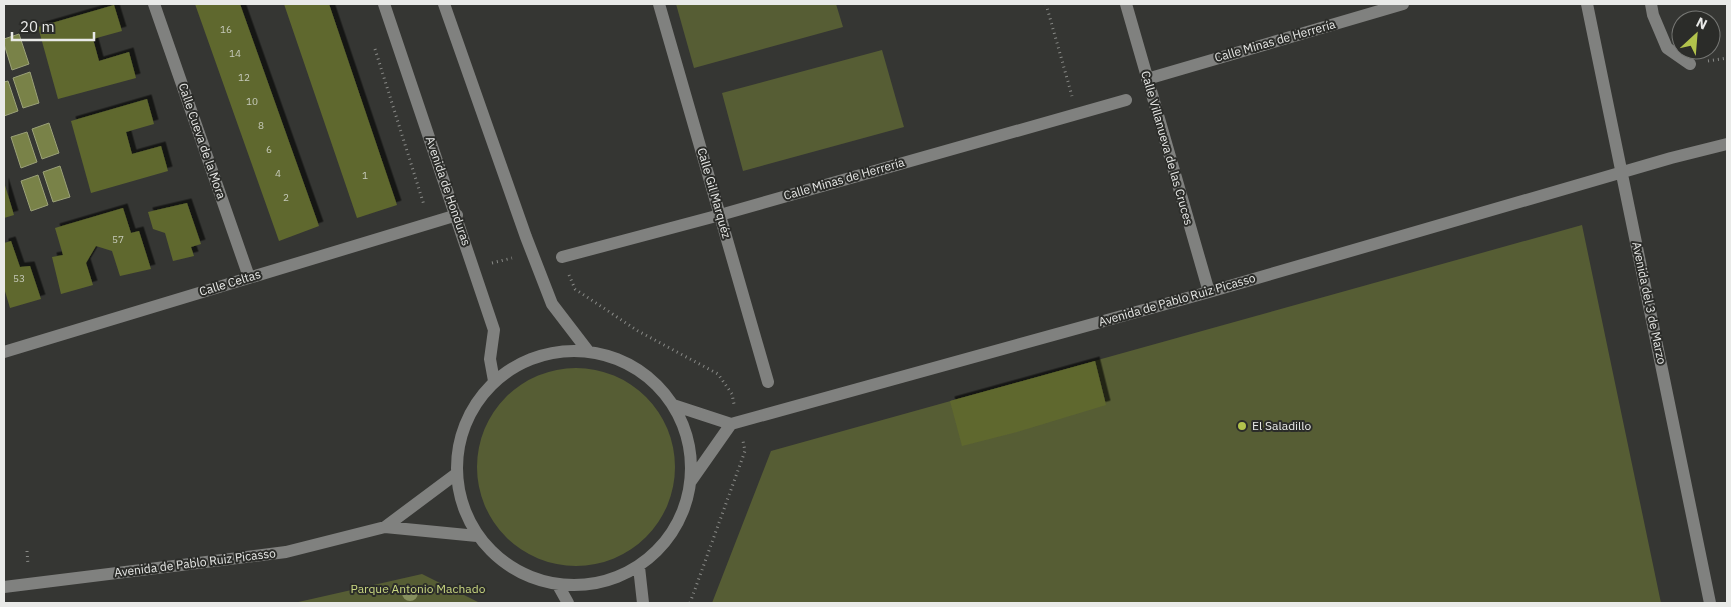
<svg xmlns="http://www.w3.org/2000/svg" width="1731" height="607" font-family="'IBM Plex Sans',sans-serif">
  <style>
    .green { fill: #565d34 }
    .water { fill: #798248; stroke: #9ba178 }
    .building { fill: #5f682e; filter: url(#shadow) }
    .lines { fill: none; stroke-linecap: round; stroke-linejoin: round }
    .path { stroke: #898a87; stroke-width: 3; stroke-dasharray: 1 4; stroke-linecap: butt }
    .minor { stroke: #80817f; stroke-width: 12 }
    .tree { fill: #868f5e }
    .poi-dot { fill: #b2c34c; stroke: #2b2c29; stroke-width: 2 }
    .labels { text-anchor: middle; stroke-width: 4; stroke-linejoin: round; paint-order: stroke }
    .number-label { font-size: 10px; fill: #c6caba }
    .street-label { font-size: 12px; fill: #e9eae8; stroke: #2b2c29 }
    .poi-label { font-size: 12px; fill: #e9eae8; stroke: #2b2c29; text-anchor: start }
    .park-label { font-size: 12px; fill: #c9d781; stroke: #2b2c29 }
  </style>
  <defs>
    <filter id="shadow"><feDropShadow dx="4.5" dy="-4.5" stdDeviation="0" flood-color="#0009"/></filter>
  </defs>
  <rect width="100%" height="100%" fill="#353633"/>
  <!-- green -->
  <path class="green" d="M676,4H836L843,27L694,68Z
    M882,50L904,127L743,171L722,93Z
    M1582,225L1661,603H712L771,451Z
    M477 467a99 99 0 1 1 198 0a99 99 0 1 1-198 0Z
    M422,574L480,603H294Z"/>
  <!-- water -->
  <path class="water" d="M19,34L29,64L12,70L4,44V39Z
    M30,72L39,103L23,108L13,78Z
    M8,81L18,111L4,116V82Z
    M49,123L59,153L42,159L32,129Z
    M27,132L37,162L21,168L11,137Z
    M60,166L70,197L53,202L43,172Z
    M38,175L48,205L31,211L21,181Z"/>
  <!-- building -->
  <path class="building" d="M195,4H240L319,226L279,241Z
    M284,4H329L397,205L357,218Z
    M114,5L122,31L93,39L99,61L129,52L136,78L58,99L38,27Z
    M147,99L154,124L126,132L132,154L161,146L168,171L91,193L71,121Z
    M4,182L14,215L4,218Z
    M187,203L201,244L191,247L194,256L173,261L165,233L153,229L148,212Z
    M123,208L131,233L139,231L151,269L120,276L112,251L96,246L86,263L93,285L61,294L52,257L63,255L55,228Z
    M11,241L20,267L30,266L41,299L10,308L4,288V243Z
    M1095,361L1106,405L1017,432L962,446L950,401Z"/>
  <g class="lines">
    <!-- path -->
    <path class="path" d="M1046,4L1072,96
      M375,49L424,205
      M1708,61L1727,58
      M492,263L512,258
      M569,275L575,289L638,331L718,374L732,394L734,404
      M27,551L28,565
      M690,603L745,451L743,441"/>
    <!-- minor -->
    <path class="minor" d="M154,4L249,277
      M384,4L494,330L490,359L494,381
      M444,4L526,237L552,304L588,351
      M659,4L768,382
      M1126,4L1209,292
      M1587,4L1710,603
      M1651,4L1653,15L1667,48L1690,64
      M1147,79L1403,4
      M562,257L720,215L1126,100
      M457 468a117 117 0 1 1 234 0a117 117 0 1 1-234 0Z
      M4,352L457,215
      M673,405L731,424L1209,292L1671,158L1727,144
      M691,481L731,424
      M385,527L456,474
      M639,567L643,603
      M558,585L568,603
      M4,587L286,552L385,527L477,536"/>
  </g>
  <!-- trees -->
  <circle class="tree" cx="410" cy="593" r="8"/>
  <!-- markers -->
  <circle class="poi-dot" cx="1242" cy="426" r="5"/>
  <g class="labels">
    <!-- number labels -->
    <g class="number-label">
      <text x="226" y="33">16</text>
      <text x="235" y="57">14</text>
      <text x="244" y="81">12</text>
      <text x="252" y="105">10</text>
      <text x="261" y="129">8</text>
      <text x="269" y="153">6</text>
      <text x="278" y="177">4</text>
      <text x="365" y="179">1</text>
      <text x="286" y="201">2</text>
      <text x="118" y="243">57</text>
      <text x="19" y="282">53</text>
    </g>
    <!-- street labels -->
    <g class="street-label">
      <text transform="translate(1275 41) rotate(-16)" y="4">Calle Minas de Herrería</text>
      <text transform="translate(202 141) rotate(71)" y="4">Calle Cueva de la Mora</text>
      <text transform="translate(1167 148) rotate(74)" y="4">Calle Villanueva de las Cruces</text>
      <text transform="translate(844 179) rotate(-16)" y="4">Calle Minas de Herrería</text>
      <text transform="translate(448 191) rotate(71)" y="4">Avenida de Honduras</text>
      <text transform="translate(714 193) rotate(74)" y="4">Calle Gil Marquéz</text>
      <text transform="translate(230 283) rotate(-17)" y="4">Calle Celtas</text>
      <text transform="translate(1177 300) rotate(-16)" y="4">Avenida de Pablo Ruiz Picasso</text>
      <text transform="translate(1649 303) rotate(78)" y="4">Avenida del 3 de Marzo</text>
      <text transform="translate(195 563) rotate(-7)" y="4">Avenida de Pablo Ruiz Picasso</text>
    </g>
    <!-- poi labels -->
    <g class="poi-label">
      <text x="1252" y="430">El Saladillo</text>
    </g>
    <!-- park labels -->
    <g class="park-label">
      <text x="418" y="593">Parque Antonio Machado</text>
    </g>
  </g>
  <!-- border -->
  <rect width="1731" height="607" fill="none" stroke="#e9eae8" stroke-width="10"/>
  <!-- north arrow -->
  <g transform="translate(1696 35) rotate(26)"><circle r="24" fill="#2b2c29" stroke="#777875"/>
  <path d="M0-4L9 19L0 12L-9 19Z" fill="#b2c34c"/>
  <text y="-8" font-size="14" font-weight="bold" text-anchor="middle" fill="#e9eae8">N</text>
  </g>
  <!-- scale -->
  <path d="M12 32v8h82v-8" fill="none" stroke="#e9eae8" stroke-width="2.5"/>
  <text x="20" y="32" font-size="15" fill="#e9eae8" stroke="#2b2c29" stroke-width="4" paint-order="stroke">20 m</text>
</svg>
